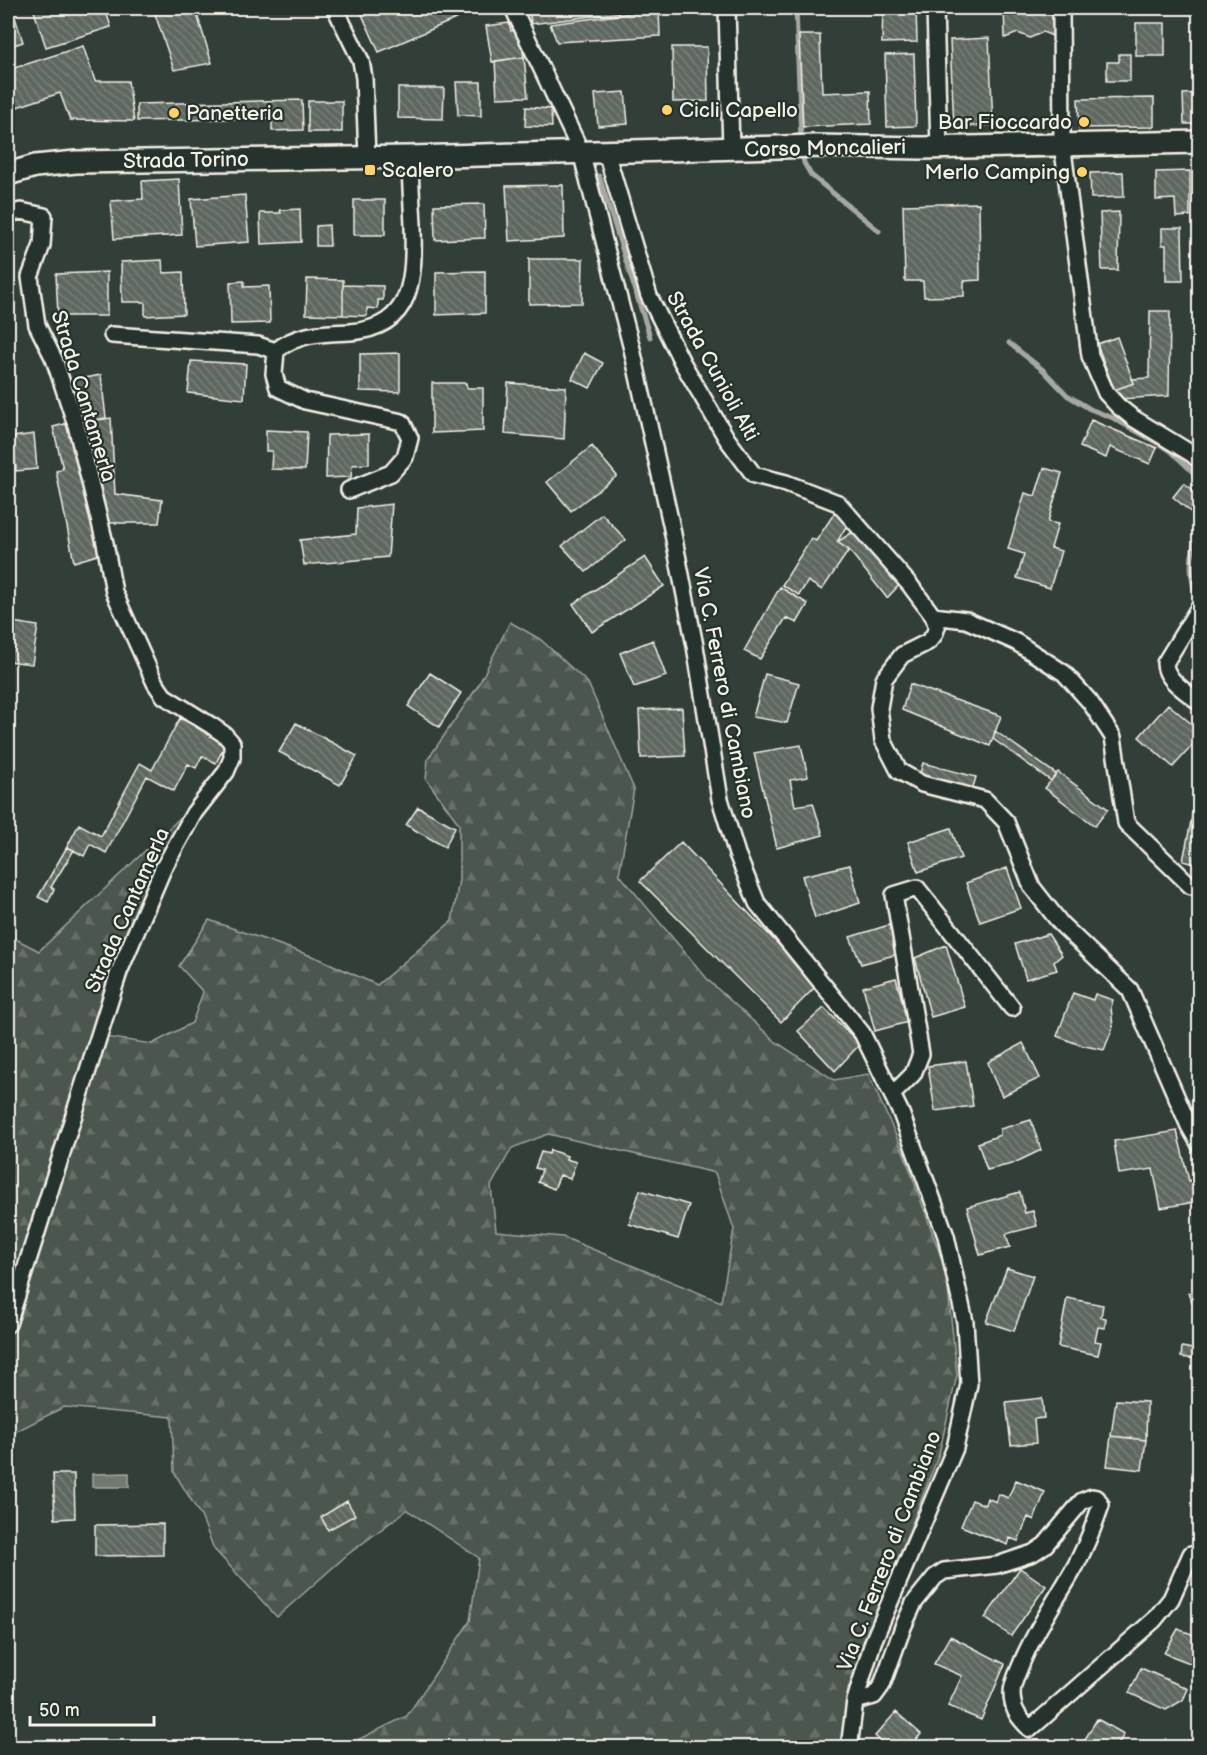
<svg xmlns="http://www.w3.org/2000/svg" width="1207" height="1755" font-family="'Balsamiq Sans',sans-serif">
  <style>
    .forest { fill: url(#forest-firs); stroke: #a0a49c; stroke-width: 1.5; fill-rule: evenodd }
    .water { fill: #727972; stroke: #a6a9a1; stroke-width: 1.5 }
    .lines { fill: none; stroke-linecap: round; stroke-linejoin: round }
    .stream { stroke: #a6a9a1; stroke-width: 5 }
    .building { fill: url(#building-back-hatch); stroke: #f4f1e8; stroke-width: 1.5 }
    .street-casing { stroke: #f4f1e8; stroke-width: 20 }
    .secondary-casing { stroke: #f4f1e8; stroke-width: 26 }
    .street { stroke: #26332d; stroke-width: 15 }
    .secondary { stroke: #26332d; stroke-width: 21 }
    .poi-dot { fill: #ffd166; stroke: #26332d; stroke-width: 2 }
    .labels { text-anchor: middle; stroke-width: 4.5; stroke-linejoin: round; paint-order: stroke }
    .poi-label { font-size: 21px; fill: #f4f1e8; stroke: #26332d; text-anchor: start }
    .street-label { font-size: 21px; fill: #f4f1e8; stroke: #26332d }
  </style>
  <defs>
    <pattern id="forest-firs" width="22" height="20" patternUnits="userSpaceOnUse" patternTransform="scale(1.5)"><rect width="22" height="20" fill="#4c564f"/><path d="M5 1l3.5 6h-7zM16 11l3.5 6h-7z" fill="#666f68"/></pattern>
    <pattern id="building-back-hatch" width="6" height="6" patternUnits="userSpaceOnUse" patternTransform="scale(1.5)"><rect width="6" height="6" fill="#5f6861"/><path d="M-1 5l2 2M0 0l6 6M5-1l2 2" fill="none" stroke="#777e78"/></pattern>
  </defs>
  <rect width="100%" height="100%" fill="#323e38"/>
  <filter id="ink" filterUnits="userSpaceOnUse"><feTurbulence type="fractalNoise" baseFrequency=".0167" numOctaves="2"/><feDisplacementMap in="SourceGraphic" scale="12" xChannelSelector="R" yChannelSelector="G"/><feConvolveMatrix kernelMatrix="1 2 1 2 8 2 1 2 1" color-interpolation-filters="sRGB"/></filter>
  <g filter="url(#ink)">
    <!-- forest -->
    <path class="forest" d="M510,622L540,639L588,683L634,789L619,874L709,981L776,1042L834,1080L868,1074L904,1153L946,1271L957,1375L939,1454L848,1689L857,1747H343L407,1716L470,1621L479,1558L407,1510L347,1555L277,1617L214,1549L201,1516L174,1472L172,1417L64,1407L11,1434L8,1432V1341L19,1300L8,1305V935L39,951L219,781L153,908L105,1037L152,1044L192,1023L203,992L179,966L209,920L320,959L377,985L452,921L459,880V824L426,779L428,759L478,686ZM548,1134L715,1173L734,1229L721,1302L563,1237L496,1231L491,1186L512,1148Z"/>
    <!-- water -->
    <path class="water" d="M129,1473V1487H92V1474Z"/>
    <g class="lines">
      <!-- stream -->
      <path class="stream" d="M796,8L801,140
        M802,150L804,163L811,175L879,231
        M599,176L650,337
        M1009,343L1043,370L1067,395L1090,409L1113,418L1170,450L1200,479
        M1196,595C1189,574 1189,552 1200,531"/>
    </g>
    <!-- building -->
    <path class="building" d="M8,8H12L23,42L8,47Z
      M33,8H105L111,27L46,47Z
      M153,8H195L212,63L174,70Z
      M359,8H481L379,52Z
      M529,8H646L639,10L531,24Z
      M650,8L659,9L660,36L557,42L550,24L640,12Z
      M883,8H916L917,42L882,43Z
      M1004,8H1054L1055,37L1043,32L1030,38L1018,33L1005,38Z
      M509,23L511,31L519,29L524,57L492,62L486,26Z
      M1136,23H1165V56H1136Z
      M799,35H820L822,93L870,91L871,124L803,127Z
      M989,38L993,125L954,127L950,40Z
      M83,46L95,81H128L134,121L70,120L60,93L8,110V70Z
      M672,47H707L708,101L673,102Z
      M914,54L916,126L887,127L885,55Z
      M1119,54H1130V81H1107V62H1119Z
      M524,57L528,97L497,98L495,61Z
      M456,82H481V116L458,115Z
      M398,88H444L443,119L398,118Z
      M625,92L628,124L598,126L595,94Z
      M1200,93V124H1184L1183,94Z
      M1154,98V127L1079,128L1078,99Z
      M302,100L303,130L272,131V118L137,121V104Z
      M308,101H342V132H308Z
      M526,107L551,109L552,127L525,126Z
      M1190,171V216L1176,217L1175,199L1156,200V172Z
      M1123,172L1124,197L1091,198L1090,173Z
      M179,179L182,235L114,239L111,201L143,199L142,181Z
      M563,185L564,238L509,241L506,186Z
      M245,195L249,242L195,246L191,199Z
      M354,200H385V235H354Z
      M979,203L980,280L964,281V296L924,297L923,281H905L903,205Z
      M484,204L485,238L435,240L434,205Z
      M300,209L301,242L261,244L260,213H281L280,210Z
      M1119,212L1118,270H1102L1100,213Z
      M329,225L330,246H316V226Z
      M1162,228H1182L1183,281H1166V245H1162Z
      M529,259H583L582,303L529,304Z
      M162,260L163,273L183,272L184,314L145,316V302H122L121,262Z
      M485,271V313L436,315V272Z
      M107,272V316H58L56,274Z
      M307,279L343,280V315L306,314Z
      M244,281V287L269,286L270,323L231,324L230,282Z
      M343,285L383,286V300H378V309L367,308V316L343,315Z
      M1150,311H1170L1169,396L1119,399L1114,390L1134,383L1132,379L1149,378Z
      M1117,337L1134,383L1114,390L1097,344Z
      M400,353V392L360,391V354Z
      M584,353L603,363L590,388L572,379Z
      M191,361L246,364L244,399L188,393Z
      M101,375L106,418L78,423L74,380Z
      M432,383H466L467,388H483V431L432,433Z
      M508,383L566,387L564,439L505,434Z
      M111,418L115,494L162,500L159,523H104L83,422Z
      M1091,420L1157,448L1150,464L1110,447L1106,458L1080,447Z
      M69,423L101,554L74,562L56,471L63,469L53,427Z
      M266,430L307,432L305,470L271,469L272,451H266Z
      M34,434L37,469L16,471L13,437Z
      M369,434V464L352,465L351,477L326,478L327,435Z
      M592,446L617,476L571,511L547,482Z
      M1044,468L1062,473L1048,522L1058,524L1051,548L1061,551L1050,588L1017,578L1024,554L1008,549L1025,493L1035,496Z
      M1184,483L1200,495V506L1193,514L1173,497Z
      M392,504L388,557L304,565L300,540L356,534L357,508Z
      M835,512L849,522L837,542L849,550L822,590L808,581L799,595L782,585L811,538L816,541Z
      M602,514L626,540L586,572L562,546Z
      M856,530L902,582L887,598L849,550L837,542Z
      M645,557L664,586L592,632L573,604Z
      M780,587L808,604L797,623L786,618L760,659L744,651Z
      M13,622L38,626L32,664L8,661Z
      M653,640L666,676L634,687L620,653Z
      M430,673L461,693L439,727L408,706Z
      M765,674L799,683L787,723L753,717Z
      M910,684L1001,716L990,746L902,710Z
      M1168,704L1200,731V737L1173,767L1139,737Z
      M682,708L685,756L641,758L639,710Z
      M180,718L226,743L216,763L202,756L196,768L188,764L174,791L147,776L106,853L90,844L84,856L67,847L79,824L101,836L140,763L152,770Z
      M296,723L357,756L340,785L279,752Z
      M995,731L1056,774L1051,781L993,739Z
      M801,745L808,777L790,780L795,806L813,803L823,835L777,848L754,753Z
      M923,763L976,777L971,794L918,780Z
      M1058,772L1108,809L1095,826L1045,788Z
      M1197,792H1200V865L1183,861Z
      M418,807L455,827L445,847L406,825Z
      M951,828L961,858L918,872L908,842Z
      M681,842L817,985L781,1022L640,881Z
      M67,847L74,850L51,887L54,889L48,902L38,897Z
      M850,865L860,903L815,918L802,876Z
      M1007,868L1021,908L980,922L966,883Z
      M889,925L898,954L861,964L850,937Z
      M1048,934L1062,955L1054,962L1057,970L1026,979L1015,944Z
      M946,945L965,1007L931,1017L915,958Z
      M896,978L908,1022L875,1031L863,987Z
      M1073,993L1093,1000L1095,994L1113,1000L1111,1007L1113,1027L1104,1050L1080,1045L1057,1036Z
      M824,1008L860,1044L835,1071L798,1031Z
      M1023,1043L1040,1078L1002,1096L993,1077L988,1062Z
      M966,1061L973,1106L935,1111L928,1066Z
      M1031,1120L1041,1150L1012,1164L987,1170L978,1143L1000,1135V1129Z
      M1177,1131L1189,1181L1200,1179V1201L1161,1208L1153,1169L1119,1174L1114,1141Z
      M550,1150L567,1156L566,1159L576,1162L570,1179L560,1175L554,1189L538,1182L542,1170L535,1168L541,1152L549,1154Z
      M640,1190L689,1205L678,1239L629,1224Z
      M1020,1192L1025,1213L1033,1211L1037,1226L1006,1234L1010,1247L980,1255L967,1207Z
      M1007,1268L1033,1276L1014,1331L986,1322Z
      M1200,1289V1320L1188,1293Z
      M1067,1298L1103,1305L1101,1317L1106,1318L1105,1328L1098,1327L1095,1341L1101,1342L1098,1355L1058,1347Z
      M1182,1347L1198,1350L1196,1359L1181,1357Z
      M1042,1398L1044,1418L1034,1419L1036,1443L1011,1445L1006,1402Z
      M1116,1400L1147,1402L1146,1440L1111,1436Z
      M1111,1436L1146,1440L1142,1470L1107,1466Z
      M53,1474H74L75,1518L55,1519Z
      M1016,1480L1045,1492L1034,1520L1028,1517L1018,1541L1010,1538L1008,1545L961,1526L972,1500L985,1505L987,1498L996,1502L999,1494L1008,1498Z
      M347,1501L355,1515L328,1530L321,1517Z
      M163,1524V1555L95,1556V1525Z
      M1020,1568L1046,1586L1011,1636L985,1618Z
      M1178,1629L1200,1637V1667L1164,1653Z
      M950,1636L1005,1664L981,1720L948,1706L962,1676L934,1664Z
      M1141,1668L1188,1689L1183,1700L1166,1710L1129,1693Z
      M896,1712L921,1734L909,1748H888L875,1736Z
      M1097,1719L1124,1734L1116,1748L1081,1746Z"/>
    <g class="lines">
      <defs>
        <path id="street" d="M335,8L361,61L364,78L367,157
          M513,8L581,152L632,349L671,524L695,646L720,799L737,854L757,903L862,1033L901,1113L946,1236L965,1322L969,1384L955,1448L873,1642L855,1701L849,1748
          M727,8L731,149
          M935,8L939,147
          M1061,8L1062,143L1090,356L1106,393L1118,406L1133,418L1192,454L1200,461
          M606,152L649,296L682,362L727,439L754,475L786,483L838,503L910,585L933,616L937,627L934,635L928,642L902,655L884,679L879,708L883,740L899,771L922,784L985,800L1006,822L1032,887L1061,924L1130,990L1189,1126L1200,1145
          M8,214L21,211L44,216L42,245L30,277L37,325L54,359L76,425L105,543L114,592L155,683L164,696L212,726L225,735L232,743V758L226,772L194,813L163,869L119,972L8,1324
          M112,335L258,345L276,351
          M349,490L391,473L405,457L410,438L402,422L305,401L278,388L274,374L276,351C296,333 324,333 350,332C415,327 414,276 413,225C412,203 410,180 410,157
          M1200,606L1165,663C1165,680 1187,692 1200,703
          M933,616L966,620L1016,642L1064,673L1090,702L1113,737L1126,823L1191,886
          M892,1095L913,1074L921,1054L894,895L917,888L1012,1008
          M855,1701L874,1696L882,1685L903,1627L914,1603L935,1577L944,1571L997,1565L1033,1553L1045,1545L1082,1501L1092,1497L1097,1498L1101,1505C1094,1526 1086,1546 1076,1565C1058,1598 1036,1628 1022,1662C1018,1672 1012,1683 1012,1693C1012,1710 1019,1718 1030,1729L1154,1620L1171,1599L1191,1554"/>
        <path id="secondary" d="M8,174L35,166L76,162L410,157L816,146L922,148L1200,142"/>
      </defs>
      <!-- street casing -->
      <use href="#street" class="street-casing"/>
      <!-- secondary casing -->
      <use href="#secondary" class="secondary-casing"/>
      <!-- street -->
      <use href="#street" class="street"/>
      <!-- secondary -->
      <use href="#secondary" class="secondary"/>
    </g>
  </g>
  <!-- markers -->
  <g class="poi-dot">
    <circle cx="667" cy="110" r="6"/>
    <circle cx="174" cy="113" r="6"/>
    <circle cx="1084" cy="122" r="6"/>
    <rect x="364" y="164" width="12" height="12" rx="3"/>
    <circle cx="1082" cy="172" r="6"/>
  </g>
  <g class="labels">
    <!-- poi labels -->
    <g class="poi-label">
      <text x="679" y="117">Cicli Capello</text>
      <text x="186" y="120">Panetteria</text>
      <text x="1072" y="129" text-anchor="end">Bar Fioccardo</text>
      <text x="382" y="177">Scalero</text>
      <text x="1070" y="179" text-anchor="end">Merlo Camping</text>
    </g>
    <!-- street labels -->
    <g class="street-label">
      <text transform="translate(825 148) rotate(-1)" y="7">Corso Moncalieri</text>
      <text transform="translate(186 160) rotate(-1)" y="7">Strada Torino</text>
      <text transform="translate(713 366) rotate(61)" y="7">Strada Cunioli Alti</text>
      <text transform="translate(84 396) rotate(73)" y="7">Strada Cantamerla</text>
      <text transform="translate(725 693) rotate(79)" y="7">Via C. Ferrero di Cambiano</text>
      <text transform="translate(127 910) rotate(-66)" y="7">Strada Cantamerla</text>
      <text transform="translate(889 1551) rotate(-69)" y="7">Via C. Ferrero di Cambiano</text>
    </g>
  </g>
  <!-- margin -->
  <rect width="1207" height="1755" fill="none" stroke="#26332d" stroke-width="30"/>
  <rect x="15" y="15" width="1177" height="1725" fill="none" stroke="#f4f1e8" stroke-width="2" filter="url(#ink)"/>
  <!-- scale -->
  <path d="M30 1716v9h124v-9" fill="none" stroke="#f4f1e8" stroke-width="3"/>
  <text x="39" y="1716" font-size="18" fill="#f4f1e8" stroke="#26332d" stroke-width="4.5" paint-order="stroke">50 m</text>
</svg>
